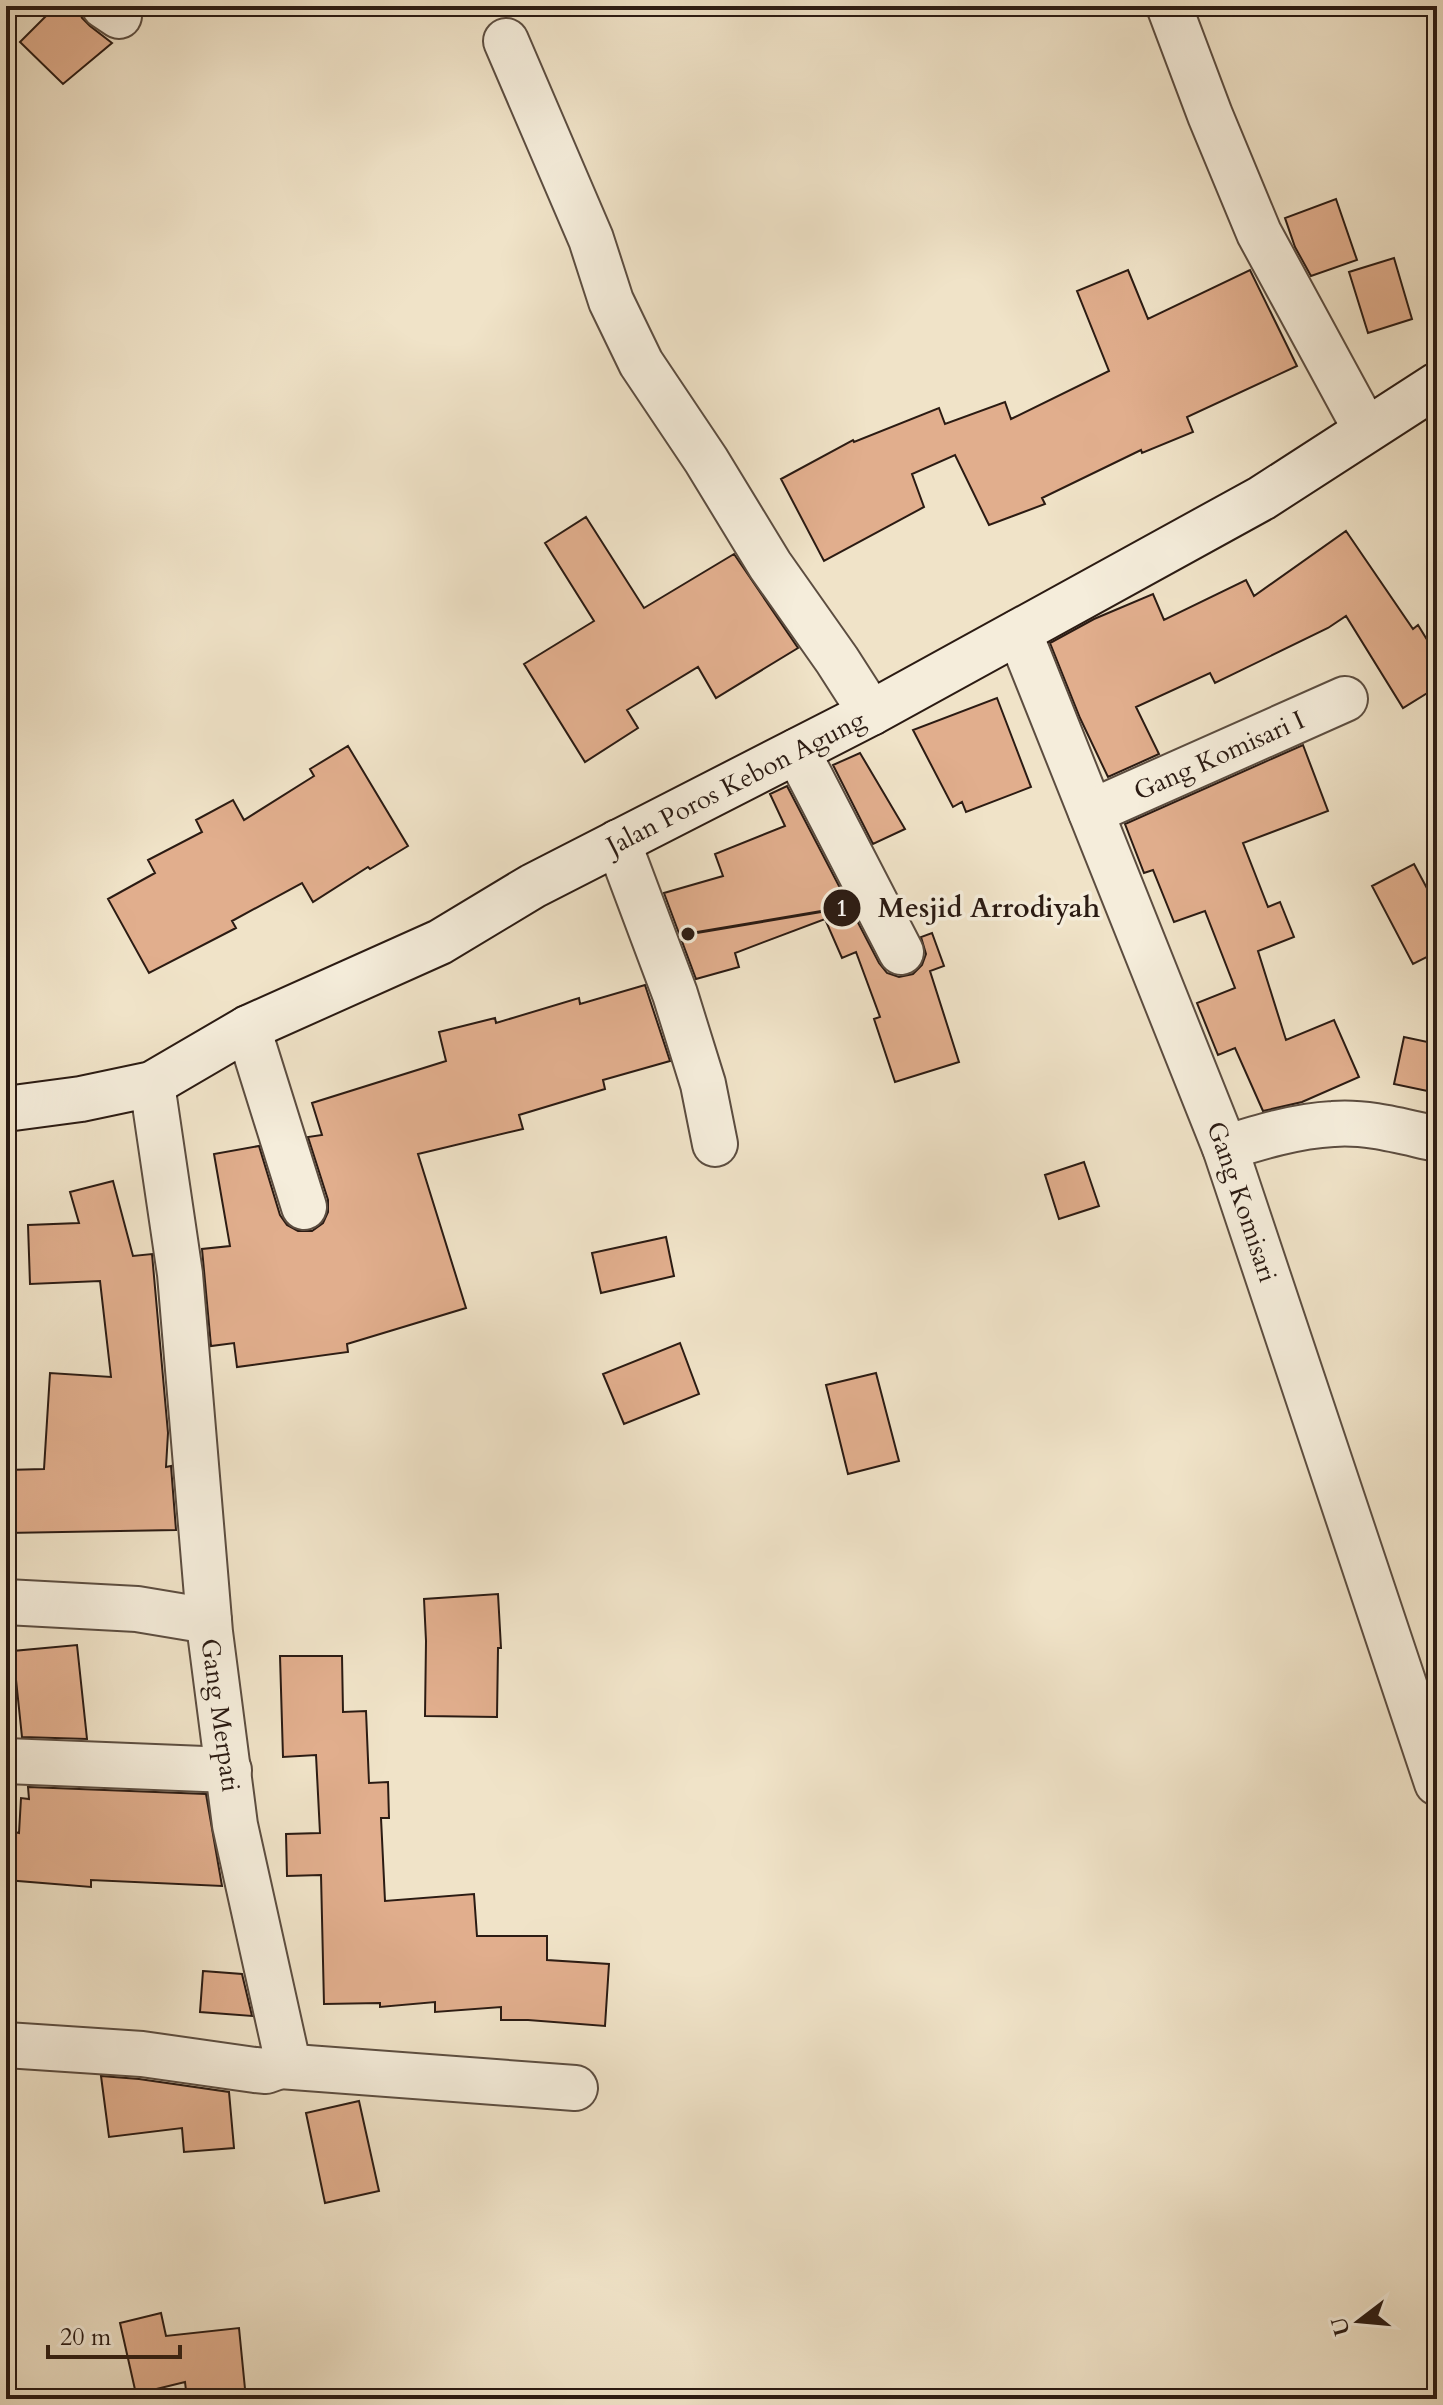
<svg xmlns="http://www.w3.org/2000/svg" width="1443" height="2405" font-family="Cardo,serif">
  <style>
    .building { fill: #e1ae8d; stroke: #2b1b13; stroke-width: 2 }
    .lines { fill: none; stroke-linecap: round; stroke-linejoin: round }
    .minor-casing { stroke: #5c4d40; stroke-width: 48 }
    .secondary-casing { stroke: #2b1b13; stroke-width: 48 }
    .minor { stroke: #f5eddb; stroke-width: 44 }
    .secondary { stroke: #f5eddb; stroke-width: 44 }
    .labels { text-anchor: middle; stroke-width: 7; stroke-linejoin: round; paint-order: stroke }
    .street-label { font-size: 26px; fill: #2b1b13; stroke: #f5eddb }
    .leader { fill: none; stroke: #2b1b13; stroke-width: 3 }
    .callout-dot { fill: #2b1b13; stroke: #f5eddb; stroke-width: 3 }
    .mark-label { font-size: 24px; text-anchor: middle; font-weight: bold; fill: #fff }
    .callout-label { font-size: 28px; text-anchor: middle; font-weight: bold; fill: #2b1b13; stroke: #f5eddb; stroke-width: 7; stroke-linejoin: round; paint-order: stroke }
  </style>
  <rect width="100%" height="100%" fill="#f0e3c8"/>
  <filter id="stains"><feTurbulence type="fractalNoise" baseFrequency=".0025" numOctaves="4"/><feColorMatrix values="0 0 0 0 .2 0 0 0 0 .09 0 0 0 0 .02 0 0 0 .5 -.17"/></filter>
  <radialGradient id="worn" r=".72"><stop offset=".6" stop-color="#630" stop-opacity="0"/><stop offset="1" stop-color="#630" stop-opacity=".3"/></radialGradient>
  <!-- building -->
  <path class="building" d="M56,6H77L82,18L90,26L112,43L63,84L20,42Z
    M1336,199L1357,260L1311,276L1295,247L1285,218Z
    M1394,258L1412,319L1368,333L1349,272Z
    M1128,270L1148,319L1250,270L1297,366L1187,417L1193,432L1142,453L1141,450L1042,498L1045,504L989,525L955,455L912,474L924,507L824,561L781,479L853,440L854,442L939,408L945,424L1005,402L1011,419L1109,371L1077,291Z
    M586,517L644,608L734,554L798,648L716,698L698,667L627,710L638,728L585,762L524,664L594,621L545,543Z
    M1346,531L1413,629L1418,625L1437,656V687L1403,708L1346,616L1328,628L1215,683L1210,673L1136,707L1159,754L1108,777L1080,718L1050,643L1094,619L1153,594L1164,620L1246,580L1254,596Z
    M997,698L1031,787L966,812L962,802L953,807L913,730Z
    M1303,745L1328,811L1243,843L1268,907L1280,902L1294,937L1258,951L1286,1040L1334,1020L1359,1077L1302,1102L1263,1111L1235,1048L1218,1055L1197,1003L1235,988L1205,911L1174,922L1153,870L1144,873L1125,824Z
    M348,746L408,846L370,869L368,867L313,902L302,883L232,921L236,928L149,973L108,899L155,873L148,860L202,832L196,820L233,800L244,820L314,776L310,769Z
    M860,753L905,829L873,844L833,765Z
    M787,786L879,963L887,973L899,977L913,974L922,965L926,954L921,937L932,933L944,966L930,971L959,1062L895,1082L874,1019L880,1017L856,952L842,958L825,919L735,953L739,967L696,979L664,893L723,876L715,854L785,826L770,794Z
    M1414,864L1437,907V952L1413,964L1372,886Z
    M645,985L670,1061L603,1080L605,1089L519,1115L523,1129L418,1154L466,1308L347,1344L348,1352L237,1367L234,1343L211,1346L202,1249L230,1246L214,1154L259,1146L280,1215L287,1225L298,1231H312L323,1223L328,1212V1200L308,1137L322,1135L312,1103L446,1061L439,1032L495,1018L496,1023L579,998L580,1004Z
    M1404,1037L1437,1044V1093L1394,1084Z
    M1084,1162L1099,1206L1059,1219L1045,1175Z
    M113,1181L133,1256L152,1254L168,1433L166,1467L171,1466L176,1530L6,1533V1470L44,1469L50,1373L111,1377L100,1281L30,1284L28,1225L79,1223L70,1192Z
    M666,1237L674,1276L601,1293L592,1253Z
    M680,1343L699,1394L624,1424L603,1374Z
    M876,1373L899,1461L848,1474L826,1385Z
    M498,1594L501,1648H498L497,1717L425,1716L426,1641L424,1599Z
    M77,1645L87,1739L22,1737L13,1651Z
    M280,1656H342L343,1712L366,1711L369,1783L388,1782L389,1818H381L385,1901L474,1894L477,1936H547V1960L609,1964L605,2026L528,2020H501V2007L435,2012V2002L380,2007V2003L324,2004L321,1875L287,1876L286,1834L320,1833L316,1755L283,1757Z
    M28,1787L206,1794L222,1886L91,1880V1887L6,1880V1830L19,1833L21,1798L29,1799Z
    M203,1971L242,1974L252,2016L200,2012Z
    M101,2076L139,2079L229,2092L234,2148L184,2152L182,2128L109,2137Z
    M359,2101L379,2191L325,2203L306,2113Z
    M161,2313L166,2336L239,2328L246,2399H187L185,2382L136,2394L120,2323Z"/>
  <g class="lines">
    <defs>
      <g id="minor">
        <path d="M104,6L119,16"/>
        <path d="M1169,6L1210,115L1259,233L1366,430"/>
        <path d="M506,41L591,239L611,301L641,363L706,460L770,565L837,660L871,713"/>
        <path id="s1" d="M1019,632L1225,1148L1437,1783"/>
        <path d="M797,751L901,952"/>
        <path id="s2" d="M1091,812L1345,699"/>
        <path d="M618,842L675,994L703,1084L715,1144"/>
        <path d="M248,1028L304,1207"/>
        <path d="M1225,1148C1260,1137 1296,1126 1333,1124C1367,1121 1404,1132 1437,1139"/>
        <path d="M6,1602L137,1609L209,1621"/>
        <path d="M6,1761L229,1770"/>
        <path d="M6,2045L142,2054L255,2070L266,2071L280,2066L285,2050L235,1825L210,1632L180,1274L152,1084"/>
        <path d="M280,2066L575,2088"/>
      </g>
      <g id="secondary">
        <path id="s3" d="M6,1109L81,1099L152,1084L248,1028L440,942L533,886L871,713L1262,498L1437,385"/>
      </g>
    </defs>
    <!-- minor casing -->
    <use href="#minor" class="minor-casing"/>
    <!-- secondary casing -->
    <use href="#secondary" class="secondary-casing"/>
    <!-- minor -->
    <use href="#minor" class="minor"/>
    <!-- secondary -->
    <use href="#secondary" class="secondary"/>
  </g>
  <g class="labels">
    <!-- street labels -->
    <g class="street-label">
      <text dy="9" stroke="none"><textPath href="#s2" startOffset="140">Gang Komisari I</textPath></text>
      <text dy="9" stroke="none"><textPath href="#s3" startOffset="806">Jalan Poros Kebon Agung</textPath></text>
      <text dy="9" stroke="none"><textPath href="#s1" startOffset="612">Gang Komisari</textPath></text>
      <text transform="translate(221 1715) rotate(82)" y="9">Gang Merpati</text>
    </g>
  </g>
  <!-- callouts -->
  <path class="leader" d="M688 934L842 908"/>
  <g class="callout-dot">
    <circle cx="688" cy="934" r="8"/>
    <circle cx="842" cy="908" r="20"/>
  </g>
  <g class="mark-label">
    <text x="842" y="916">1</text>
  </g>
  <g class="callout-label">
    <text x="989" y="917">Mesjid Arrodiyah</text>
  </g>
  <!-- margin -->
  <rect width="1443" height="2405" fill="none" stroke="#f0e3c8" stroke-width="32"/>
  <rect x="8" y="8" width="1427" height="2389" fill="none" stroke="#2b1b13" stroke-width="4"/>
  <rect x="16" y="16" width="1411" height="2373" fill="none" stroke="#2b1b13" stroke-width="2"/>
  <!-- north arrow -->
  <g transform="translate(1359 2321) rotate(254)" stroke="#f5eddb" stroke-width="6" paint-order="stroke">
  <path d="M0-6L14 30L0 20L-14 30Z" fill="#2b1b13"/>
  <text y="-12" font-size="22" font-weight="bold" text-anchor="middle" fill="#2b1b13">U</text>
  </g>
  <!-- scale -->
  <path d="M48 2345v12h132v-12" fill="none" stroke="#2b1b13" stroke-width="4"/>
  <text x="60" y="2345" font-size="24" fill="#2b1b13" stroke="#f5eddb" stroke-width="6" paint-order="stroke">20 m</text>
  <rect width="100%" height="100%" filter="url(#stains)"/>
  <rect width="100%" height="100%" fill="url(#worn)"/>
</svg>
